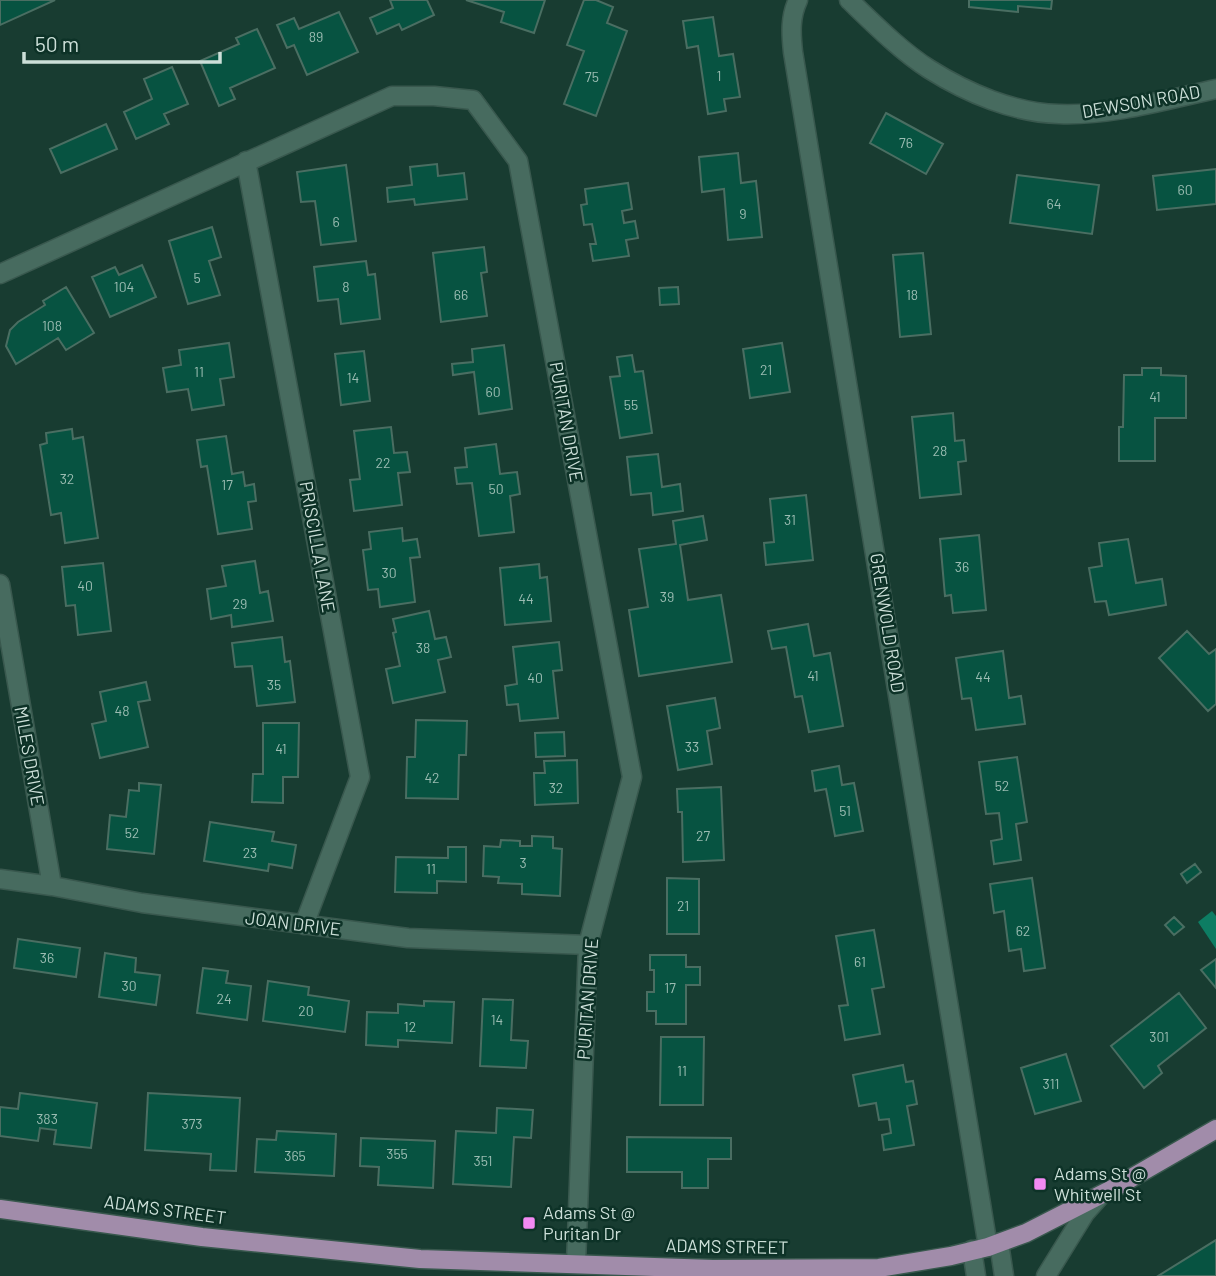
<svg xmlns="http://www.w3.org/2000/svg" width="1216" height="1276" font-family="Barlow,sans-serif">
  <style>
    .water { fill: #0d7d63 }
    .building { fill: #075341; stroke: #4a6e62; stroke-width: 2 }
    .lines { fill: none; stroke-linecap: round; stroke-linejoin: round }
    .minor-casing { stroke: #39584e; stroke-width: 21 }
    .major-casing { stroke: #39584e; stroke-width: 21 }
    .minor { stroke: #476b5f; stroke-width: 18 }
    .major { stroke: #a18caa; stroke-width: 18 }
    .poi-dot { fill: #f28af3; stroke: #0d3227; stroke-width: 2.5 }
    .labels { text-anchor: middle; stroke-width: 5; stroke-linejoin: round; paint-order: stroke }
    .number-label { font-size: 14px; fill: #9bbcb2 }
    .street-label { font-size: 18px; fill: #ccdfd8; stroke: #0d3227 }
    .poi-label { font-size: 18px; fill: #ccdfd8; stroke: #0d3227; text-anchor: start }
  </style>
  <rect width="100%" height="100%" fill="#183c31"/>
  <!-- water -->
  <path class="water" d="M1212,911L1216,916V949L1198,922Z"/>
  <!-- building -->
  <path class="building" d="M0,0H55L0,25Z
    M390,0H427L434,15L402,30L399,24L377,34L370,18L393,8Z
    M466,0H545L534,33L501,22L504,12Z
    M584,0H596L613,7L607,23L627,31L596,116L564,104L584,51L567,45Z
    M969,0H1052L1051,9L1018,6V12L969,7Z
    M339,12L358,52L307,75L294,45L287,48L277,25L294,18L299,29Z
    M713,17L719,56L733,54L740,97L724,99L726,111L708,114L698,46L687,48L683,21Z
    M257,29L275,68L230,88L235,99L219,106L200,61L239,44L236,38Z
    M172,67L188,104L164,114L169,124L136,139L124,112L152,99L144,79Z
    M886,113L943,144L926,174L870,143Z
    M106,124L117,149L61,173L50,149Z
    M738,153L741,183L756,181L762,237L728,240L724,189L702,192L699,157Z
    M437,164L438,176L464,173L467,199L415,205L414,199L388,202L387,188L412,185L410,167Z
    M346,165L356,241L321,245L315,201L301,202L297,172Z
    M1216,169V204L1157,210L1153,176Z
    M1017,175L1099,185L1092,234L1010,223Z
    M628,183L632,209L622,211L624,223L635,221L638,238L626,240L629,256L593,261L590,244H596L592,224L584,225L581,205L587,204L585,189Z
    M212,227L221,257L209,261L220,295L188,304L169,241Z
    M484,247L487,272L481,273L487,316L441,322L433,253Z
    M923,253L931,334L900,337L893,255Z
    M366,261L368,275L375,274L380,319L341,324L338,299L318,301L314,267Z
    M142,265L156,297L110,317L92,277L115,267L119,275Z
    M66,287L94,333L66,350L58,338L16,364L6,346L10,330L18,322L45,305L43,301Z
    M678,287L679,304L660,305L659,288Z
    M229,343L234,377L220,379L224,405L192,410L188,389L167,392L163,368L181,365L179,350Z
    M782,343L790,392L750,398L743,349Z
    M504,345L512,409L479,414L474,372L453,375L452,364L473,362L472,349Z
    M364,351L370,401L341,405L335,354Z
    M632,355L635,372L643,371L652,433L620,438L610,377L620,376L617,357Z
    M1142,368H1161V375L1186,376V418H1155V461H1119V427H1123L1124,375H1142Z
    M953,413L955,441L964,440L966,461L958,462L961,494L920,498L912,417Z
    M391,427L394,453L407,452L410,472L398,473L402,505L354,511L350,480L360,479L354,431Z
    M72,429L73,439L83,437L98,538L65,543L61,513L51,515L40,445L47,443L46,433Z
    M226,436L232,474L243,472L245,486L254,484L256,501L248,502L252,529L218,534L207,466L201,467L197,440Z
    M496,444L500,474L517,472L520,494L510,496L514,532L479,536L472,483L457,484L455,468L467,467L465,448Z
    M658,454L662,487L680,484L683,511L653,515L651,493L631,495L627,457Z
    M806,495L813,560L766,565L764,543L774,542L770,499Z
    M703,516L707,540L680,545L688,600L721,595L732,662L639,676L629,610L648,607L639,549L676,544L673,521Z
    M402,528L403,541L417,539L420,557L410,558L415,602L380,607L378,589L368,590L363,550L371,549L369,532Z
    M979,535L986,610L953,613L951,595L945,596L940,539Z
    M1128,539L1136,583L1162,579L1166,605L1109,615L1106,601L1095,602L1089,568L1102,566L1099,543Z
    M255,561L260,593L268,591L273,621L232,627L231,615L211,619L207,589L226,586L222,566Z
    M103,563L111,631L78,635L75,605L66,606L62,567Z
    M539,564L540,578L547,577L551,621L505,625L500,568Z
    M429,611L435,639L446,637L451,657L438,660L445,692L393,703L386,669L400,666L393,633L396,632L393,619Z
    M808,624L814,656L830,653L843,726L809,732L802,696L795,697L786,647L772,649L768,631Z
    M1187,631L1209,654L1216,649V704L1208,711L1159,658Z
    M282,637L285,662L290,661L295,702L257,706L252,666L235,667L232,643Z
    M559,642L562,670L553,671L558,718L520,721L518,704L507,705L505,686L517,684L513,647Z
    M1003,651L1009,698L1021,696L1025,724L976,730L971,698L962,699L956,658Z
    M146,682L150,700L138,702L148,747L100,758L92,724L106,721L100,692Z
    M715,698L720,728L707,731L712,764L678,770L667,706Z
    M416,720L467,721L466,755H459L458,799L406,798L407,757H415Z
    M263,723H299L298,777H283V803L252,802L253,774H263Z
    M564,732L565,756L536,757L535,733Z
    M1017,757L1027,822L1016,824L1021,860L994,864L991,841L1002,839L999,813L986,814L979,762Z
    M577,760L578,803L535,805L534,773H545L544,761Z
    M839,766L842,785L854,783L863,831L835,836L826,789L815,791L812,771Z
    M139,783L161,785L154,854L107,849L110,815L126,817L129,790L139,791Z
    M721,787L724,860L683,862L682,812H678L677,789Z
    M210,822L274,832L272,841L296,845L292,868L269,864L268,871L204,861Z
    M532,836L553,837V848L562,849L560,896L522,894V884L498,883L499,877L483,876L484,846L500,847L501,840L520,841V846H532Z
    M448,847H466V882L437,881V893L395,892L396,857L448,858Z
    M1195,864L1201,872L1187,883L1181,874Z
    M667,878L699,879V934H667Z
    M1032,878L1045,968L1024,971L1021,949L1009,951L1004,911L994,913L990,884Z
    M1174,917L1184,927L1174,935L1165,925Z
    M874,930L884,987L872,989L880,1034L845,1040L839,1006L848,1005L836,936Z
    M18,939L80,948L76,977L14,968Z
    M105,953L136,958L135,972L160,975L156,1005L99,997Z
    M650,955H686V967H700V985H686V1024H656V1011H647V992H654V970H650Z
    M1216,959V988L1201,970Z
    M203,968L228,971L226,983L251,986L247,1020L197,1013Z
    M268,981L309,987L308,995L349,1001L345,1032L263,1021Z
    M1179,993L1206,1028L1158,1066L1162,1073L1144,1088L1111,1046Z
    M483,999L513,1000L511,1040L528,1041L526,1068L480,1066Z
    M424,1001L454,1002L452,1043L398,1040V1047L366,1045L367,1012L398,1013V1004L424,1006Z
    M661,1037H704L703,1105H660Z
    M1066,1054L1081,1101L1035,1114L1021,1068Z
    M903,1065L906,1082L913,1081L917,1104L907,1106L914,1145L884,1150L882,1135L891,1133L889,1119L879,1120L876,1103L859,1106L853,1075Z
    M20,1093L97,1103L91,1148L54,1144L56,1130L40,1128L38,1141L0,1136V1107L18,1109Z
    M148,1093L240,1098L236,1171L210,1170L211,1154L145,1150Z
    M497,1108L533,1110L531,1138L514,1137L511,1187L453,1184L456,1131L496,1133Z
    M277,1131L336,1134L334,1176L255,1172L257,1139L276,1140Z
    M627,1137L731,1138V1159H708V1188H682V1172H627Z
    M361,1138L435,1141L433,1188L378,1185L379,1167L360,1166Z
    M1216,1240V1276H1158Z"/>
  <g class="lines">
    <defs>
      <path id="minor" d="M798,0C790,17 791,33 793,52L988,1247
        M849,0C873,23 902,52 929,69C967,93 1014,113 1059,114C1112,116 1165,100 1216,89
        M246,161L360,777L304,925
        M0,274L392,96H434L473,100L518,161L632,777L588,945L576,1263
        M0,584L52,886
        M0,879L52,886L142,903L408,938L588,945
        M999,1243L1004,1276
        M972,1250L976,1276
        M1046,1276L1085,1213L1101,1195"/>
      <path id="major" d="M0,1209L202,1237L420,1259L713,1269L879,1268L951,1256L988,1247L1026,1233L1114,1188L1216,1129"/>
    </defs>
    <!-- minor casing -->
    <use href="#minor" class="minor-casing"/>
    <!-- major casing -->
    <use href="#major" class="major-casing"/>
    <!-- minor -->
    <use href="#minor" class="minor"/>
    <!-- major -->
    <use href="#major" class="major"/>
  </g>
  <!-- markers -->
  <g class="poi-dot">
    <rect x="1033" y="1177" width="14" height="14" rx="3.5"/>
    <rect x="522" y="1216" width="14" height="14" rx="3.5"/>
  </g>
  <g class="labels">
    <!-- number labels -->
    <g class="number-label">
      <text x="316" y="42">89</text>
      <text x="719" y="81">1</text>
      <text x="592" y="82">75</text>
      <text x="906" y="148">76</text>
      <text x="1185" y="195">60</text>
      <text x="1054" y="209">64</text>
      <text x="743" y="219">9</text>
      <text x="336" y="227">6</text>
      <text x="197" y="283">5</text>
      <text x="124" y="292">104</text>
      <text x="346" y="292">8</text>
      <text x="461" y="300">66</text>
      <text x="912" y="300">18</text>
      <text x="52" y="331">108</text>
      <text x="766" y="375">21</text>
      <text x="199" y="377">11</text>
      <text x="353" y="383">14</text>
      <text x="493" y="397">60</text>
      <text x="1155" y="402">41</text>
      <text x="631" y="410">55</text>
      <text x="940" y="456">28</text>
      <text x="383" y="468">22</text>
      <text x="67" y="484">32</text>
      <text x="227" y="490">17</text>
      <text x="496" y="494">50</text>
      <text x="790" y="525">31</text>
      <text x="962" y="572">36</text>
      <text x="389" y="578">30</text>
      <text x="85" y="591">40</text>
      <text x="667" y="602">39</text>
      <text x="526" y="604">44</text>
      <text x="240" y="609">29</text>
      <text x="423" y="653">38</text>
      <text x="813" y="681">41</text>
      <text x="983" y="682">44</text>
      <text x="535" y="683">40</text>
      <text x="274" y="690">35</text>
      <text x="122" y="716">48</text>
      <text x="692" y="752">33</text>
      <text x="281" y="754">41</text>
      <text x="432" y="783">42</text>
      <text x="1002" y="791">52</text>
      <text x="556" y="793">32</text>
      <text x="845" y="816">51</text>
      <text x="132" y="838">52</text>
      <text x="703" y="841">27</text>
      <text x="250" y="858">23</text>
      <text x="523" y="868">3</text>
      <text x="431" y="874">11</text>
      <text x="683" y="911">21</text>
      <text x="1023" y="936">62</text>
      <text x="47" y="963">36</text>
      <text x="860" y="967">61</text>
      <text x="129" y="991">30</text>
      <text x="670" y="993">17</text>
      <text x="224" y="1004">24</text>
      <text x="306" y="1016">20</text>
      <text x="497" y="1025">14</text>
      <text x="410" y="1032">12</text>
      <text x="1159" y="1042">301</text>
      <text x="682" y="1076">11</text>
      <text x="1051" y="1089">311</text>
      <text x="47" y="1124">383</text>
      <text x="192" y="1129">373</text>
      <text x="397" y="1159">355</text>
      <text x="295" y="1161">365</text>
      <text x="483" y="1166">351</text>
    </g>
    <!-- street labels -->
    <g class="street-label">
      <text transform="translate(1141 102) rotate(-10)" y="6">DEWSON ROAD</text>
      <text transform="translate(566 422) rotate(80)" y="6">PURITAN DRIVE</text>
      <text transform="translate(317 547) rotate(80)" y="6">PRISCILLA LANE</text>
      <text transform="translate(887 623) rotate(81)" y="6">GRENWOLD ROAD</text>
      <text transform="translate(29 756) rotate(80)" y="6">MILES DRIVE</text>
      <text transform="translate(293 924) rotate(7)" y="6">JOAN DRIVE</text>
      <text transform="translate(588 999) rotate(-86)" y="6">PURITAN DRIVE</text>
      <text transform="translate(165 1210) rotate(8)" y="6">ADAMS STREET</text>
      <text transform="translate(727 1247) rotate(1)" y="6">ADAMS STREET</text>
    </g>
    <!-- poi labels -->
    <g class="poi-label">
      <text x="1054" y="1180">Adams St @<tspan x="1054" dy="21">Whitwell St</tspan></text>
      <text x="543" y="1219">Adams St @<tspan x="543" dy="21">Puritan Dr</tspan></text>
    </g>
  </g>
  <!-- scale -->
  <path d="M24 52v10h196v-10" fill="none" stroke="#ccdfd8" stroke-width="3.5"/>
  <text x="35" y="52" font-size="21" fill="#ccdfd8" stroke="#0d3227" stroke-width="5" paint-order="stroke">50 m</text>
</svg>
